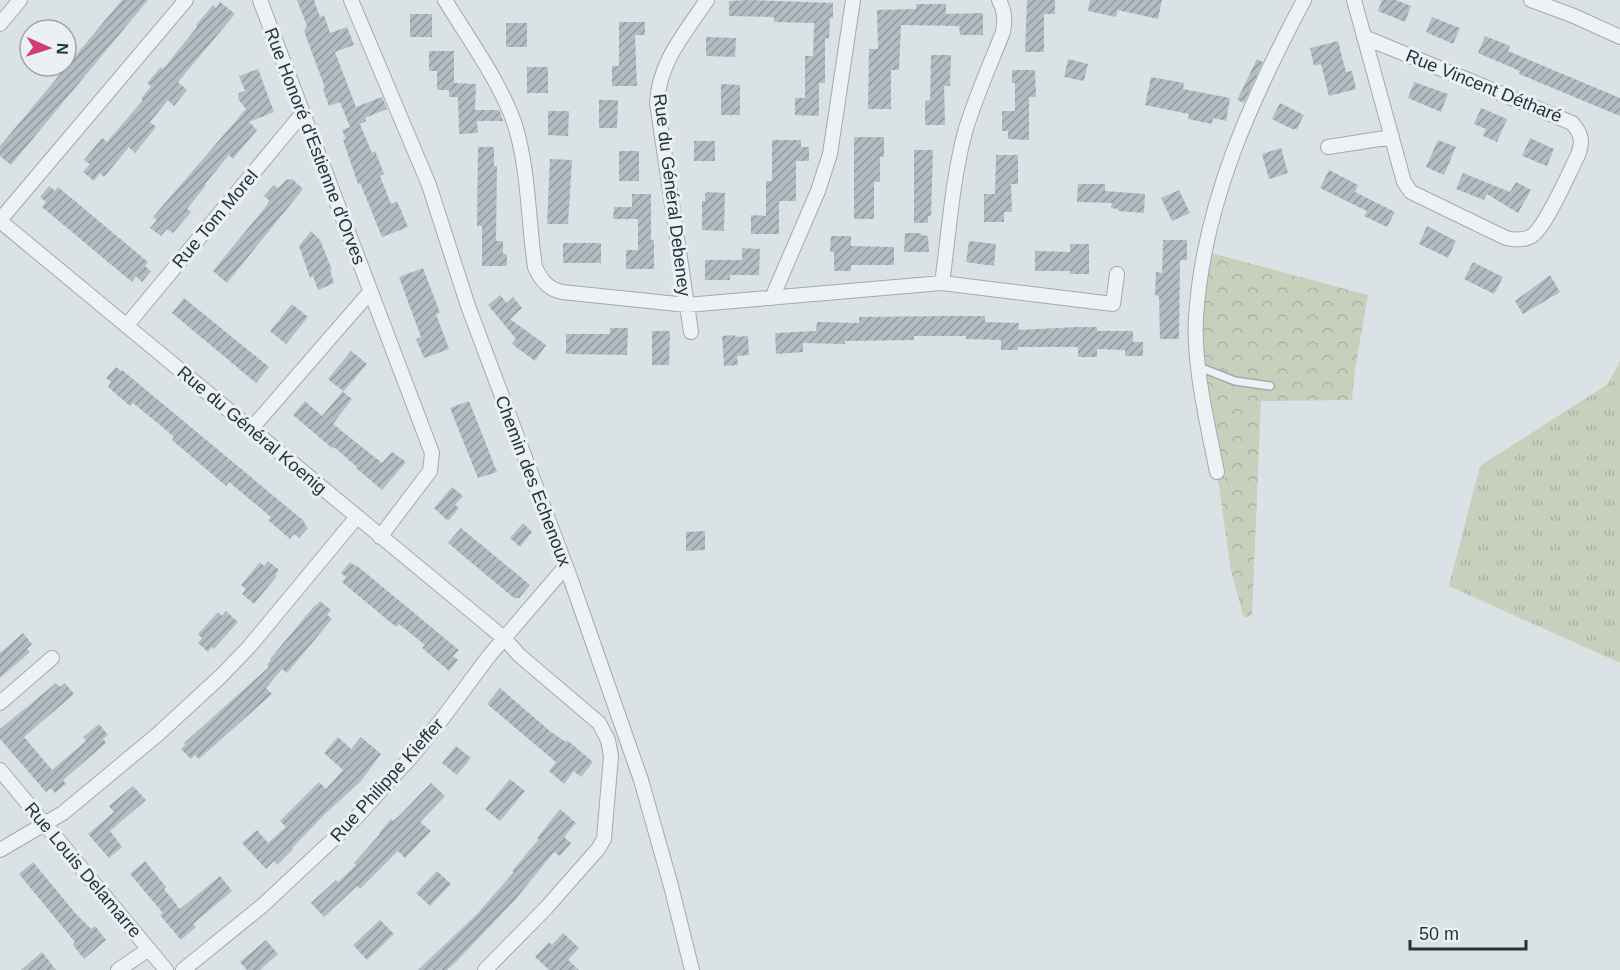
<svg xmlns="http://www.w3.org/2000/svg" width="1620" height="970" font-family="Helvetica,sans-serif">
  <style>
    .grass { fill: url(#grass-tufts) }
    .forest { fill: url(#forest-crowns) }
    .building { fill: url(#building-hatch) }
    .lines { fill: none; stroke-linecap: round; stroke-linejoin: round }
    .service-casing { stroke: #a1aab0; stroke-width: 10 }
    .minor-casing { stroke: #a1aab0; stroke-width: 16 }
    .service { stroke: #eef2f4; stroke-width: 7 }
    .minor { stroke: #eef2f4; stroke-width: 14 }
    .labels { text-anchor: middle; stroke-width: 6; stroke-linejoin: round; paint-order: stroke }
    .street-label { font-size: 18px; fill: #25333c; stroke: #eaf0f4 }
  </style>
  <defs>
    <pattern id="grass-tufts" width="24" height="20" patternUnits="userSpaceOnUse" patternTransform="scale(1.5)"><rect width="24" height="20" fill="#c6d0bc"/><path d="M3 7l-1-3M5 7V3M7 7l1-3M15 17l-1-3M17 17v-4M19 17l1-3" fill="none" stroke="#aab3a2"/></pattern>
    <pattern id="forest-crowns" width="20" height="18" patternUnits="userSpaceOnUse" patternTransform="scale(1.5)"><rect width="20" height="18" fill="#c6d0bc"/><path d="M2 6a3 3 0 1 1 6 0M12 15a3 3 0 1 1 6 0" fill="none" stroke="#aab3a2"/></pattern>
    <pattern id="building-hatch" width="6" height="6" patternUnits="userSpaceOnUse" patternTransform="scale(1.5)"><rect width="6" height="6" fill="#b2bcc2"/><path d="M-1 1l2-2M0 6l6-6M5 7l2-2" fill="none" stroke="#91999f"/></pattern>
  </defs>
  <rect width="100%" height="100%" fill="#dbe2e6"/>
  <!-- grass -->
  <path class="grass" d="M1620,361V663L1449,586L1480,466L1608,384Z"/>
  <!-- forest -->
  <path class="forest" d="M1204,251L1368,295L1355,369L1352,400L1261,401L1252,615L1244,618L1231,571L1217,472L1199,367Z"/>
  <!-- building -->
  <path class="building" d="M122,0H148L11,165L0,156V146Z
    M297,0H314L320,17L324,15L330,33L347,27L354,45L335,52L356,107L382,97L387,109L365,118L366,121L360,124L372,153L375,151L384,174L380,176L391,204L397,201L408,227L382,237L360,183L358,184L343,140L346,139L342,130L350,127L340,102L329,106L323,89L325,88L304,31L307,26Z
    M749,0L833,3V18H830L829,39L825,38V83H819V116L795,115V98H805V56H813L814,23L774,22V17L729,16V1Z
    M1027,0H1055V14H1044V52H1025Z
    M1090,0H1162L1158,19L1118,10L1116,17L1088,11Z
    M1382,0H1396L1411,6L1405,22L1378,11Z
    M220,2L235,14L178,82L187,90L174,106L168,100L150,122L156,127L135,153L129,147L104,177L100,173L94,181L83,172L90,164L84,160L102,138L107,142L143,100L141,99L151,86L147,83L161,67L163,69L197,27L196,25L213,5L216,8Z
    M916,4H946V14L983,13V35H960L959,26L901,25L899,70H891V109H868L869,49H878L877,10L916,9Z
    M410,14H432V37H410Z
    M1432,17L1460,28L1453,44L1426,32Z
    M619,22H645V35H635L637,86H612V66H619Z
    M506,23H527V47H506Z
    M1485,36L1510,46L1508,51L1620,98V116L1519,74L1520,71L1478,53Z
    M706,37L736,38L735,57L706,56Z
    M1338,41L1346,72L1352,71L1356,89L1329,96L1321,64L1314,66L1310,48Z
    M429,51H454V83L476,84L475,110H499L503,121H477L478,133L459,134L458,97H449V90H437V71H429Z
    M931,55H951L950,86H944L945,125H925V101L930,100Z
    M1068,59L1088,64L1084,81L1064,77Z
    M1257,59L1263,62L1244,103L1237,100Z
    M527,67H548V93H527Z
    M258,69L274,112L249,122L257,130L233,159L229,155L205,184L206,185L187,209L191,212L173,233L167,229L161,236L150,228L157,220L153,217L246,109L238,99L239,93L245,91L239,76Z
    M1012,70H1035L1036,97H1029V140L1008,139V131H1002V111H1015V83H1012Z
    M1151,77L1184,83L1183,89L1230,98L1226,121L1213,118L1212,124L1188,119L1189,114L1145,105Z
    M1414,82L1448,94L1441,112L1408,98Z
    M721,84L740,85V115H721Z
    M599,100H618L617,128H599Z
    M1280,103L1304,115L1297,129H1292L1272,119Z
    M1481,108L1507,119L1497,142L1483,136L1486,129L1474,124Z
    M548,111H569L568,136L548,135Z
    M854,137H884V157H880V182H874V219H854Z
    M1530,138L1554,149L1547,166L1522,156Z
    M772,140H801V147H809V161H796V201H779V234H751V215L766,216V181H772Z
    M1438,140L1456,147L1444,175L1426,167Z
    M694,141H715V161H694Z
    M478,147H494V166H497L496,241H503V254H507V266H482V226H477Z
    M1281,148L1288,173L1269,179L1262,154Z
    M914,150H933L931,216H928V223H914Z
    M619,151H639V181H619Z
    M996,155H1018V184H1011L1012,212H1004V222H984V194H995Z
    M550,159L572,160L568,224H547Z
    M1329,170L1358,185L1355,192L1395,212L1387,227L1364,216L1367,211L1320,188Z
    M1463,173L1510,192L1516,182L1531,190L1518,213L1487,194L1484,200L1456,189Z
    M292,179L303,189L227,283L213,271L267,205L269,200L264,196L274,185L278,188L286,180Z
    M1078,184H1105V191L1145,194L1144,213L1118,211V209L1111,208L1112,203L1077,202Z
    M49,186L55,191L58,187L148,262L145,266L151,271L142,282L136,276L132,282L42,207L46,202L40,197Z
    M1179,190L1190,213L1172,221L1161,198Z
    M708,192L725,193L724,231L702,230V201H705V194Z
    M632,194H651V240H654V269H626V250H638V219H613L614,207H632Z
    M1427,226L1456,241L1448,258L1419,244Z
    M311,231L320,240L332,270H330L334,283L318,290L313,276L310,278L299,246Z
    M905,233H921V235L928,236L929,252H904Z
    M831,236H851V246L894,247V265H851V271H834V252H830Z
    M1163,240H1187V260H1180L1179,339H1160L1159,296L1155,295L1156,272L1162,273Z
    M969,241L996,244L994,266L966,262Z
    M563,243H601V263H563Z
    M1070,244H1089V274H1070V271H1035V251L1070,252Z
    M742,248L760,249L759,275H730V280H705V260H742Z
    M1473,262L1503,277L1494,294L1464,279Z
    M423,268L440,313L436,314L449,349L424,358L416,339L421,337L399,277Z
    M1550,275L1560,292L1523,314L1515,301Z
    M500,295L507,303L513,297L522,308L510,319L546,345L535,361L512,344L516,339L488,305Z
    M184,298L269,367L256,383L172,313Z
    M292,304L308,317L286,344L270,331Z
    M945,316H985V322L1019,323L1018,330L1078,327H1097V331H1133V342H1143V356H1125V350L1097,349V357H1078V347H1018V350H1001V340L966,339V336H914V340L845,341V344L803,343V352L776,354L775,333L816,331L817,322L859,323V317Z
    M610,328H628L627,355L566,354V334H610Z
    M652,331H670L669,365H652Z
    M735,335V337L748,336L749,355L737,356L738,365L724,366L722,336Z
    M351,351L367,364L343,392L352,399L333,424L382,463L392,452L406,462L382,490L356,468L357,467L334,447L333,449L293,415L305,401L322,416L343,391L328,379Z
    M116,367L121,371L122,370L305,522L304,523L308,528L299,538L294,534L290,539L268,520L271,517L229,482L226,486L172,440L174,437L154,420L133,403L130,406L108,387L111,382L106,378Z
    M469,401L497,472L478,478L450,408Z
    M452,487L463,496L455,505L459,508L448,521L434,508Z
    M523,523L532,532L520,547L510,538Z
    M461,528L530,585L519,598H514L448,543Z
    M705,531V550L686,551V532Z
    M268,561L279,570L275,575L277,576L254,604L242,594L246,589L241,585L260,562L264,566Z
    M350,562L355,566L356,565L459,650L453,656L458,660L449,671L422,648L425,645L399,624L396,627L342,582L346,577L341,573Z
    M320,601L331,610L327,615L332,619L287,673L282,669L266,688L272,694L199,759L195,755L191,759L181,749L186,744L184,743L269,667L267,665L271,660L270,659L315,605L316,606Z
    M226,611L238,622L214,649L212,647L208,652L198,643L202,638L198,634L218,612L222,616Z
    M23,633L32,644L27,649L30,652L0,678V653Z
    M56,683L60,687L65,683L74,694L24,737L52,770L86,741L83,737L99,724L108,735L103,739L106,743L63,780L66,784L55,793L51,788L46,792L0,739V729Z
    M500,688L551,732L566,742L567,740L593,762L581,777L574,771L564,784L549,771L556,762L487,704Z
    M338,737L351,749L361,737L381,754L360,782L326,813L292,848L293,849L277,865L274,861L266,869L242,843L257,830L268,843L286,827L280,821L319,782L326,789L343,770L324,753Z
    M456,746L471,758L457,775L442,763Z
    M510,779L525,791L500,821L485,809Z
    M431,783L445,796L420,822L431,831L405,858L398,851L360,889L357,886L324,917L311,903L336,880L338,882L356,865L354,863L380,834L379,833L391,819L393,821L400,815Z
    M133,786L146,800L110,831L122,847L109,858L88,834L114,812L109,806Z
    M560,809L576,823L564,837L571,843L560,856L554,852L515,900L454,964L447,970H418L477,914L514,872L512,871L539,839L537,838Z
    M145,861L166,887L164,889L180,909L220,876L232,891L193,924L196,927L181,940L160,915L163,913L130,874Z
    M33,862L76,914L91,929L95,926L106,940L84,959L73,945L75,942L19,874Z
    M437,871L451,884L430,906L416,893Z
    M380,920L394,934L367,960L353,945Z
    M563,933L579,948L568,960L579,970H549L535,957L549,942L552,945Z
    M266,940L278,954L260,970H247L240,962Z
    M42,952L56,970H21Z"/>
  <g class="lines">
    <defs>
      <path id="service" d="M1199,367L1235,381L1270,386"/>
      <path id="minor" d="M260,0L432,453L430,471L380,537
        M351,0L429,185L468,306L571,580L641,780L671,886L692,970
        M445,0C468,38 501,83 515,125C529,171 528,220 535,267C541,280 548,289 562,292L687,305L942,283C949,233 952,181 965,132C975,98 990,65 1003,32C1005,20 1005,11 999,0
        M1354,0L1404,182L1411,192L1506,238C1515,240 1525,241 1533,235C1547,224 1569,173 1578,155C1583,142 1582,134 1572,123L1364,37
        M1531,0L1574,16L1620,37
        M0,24L20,0
        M1328,147L1392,137
        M0,220L186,0
        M0,221L505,639L519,655L599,723L608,740L611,756L604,839L598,849L547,907L485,970
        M942,283L1113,304L1117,274
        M772,298L818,191L830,154L853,0
        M127,325L302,114
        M691,332L657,103C659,62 685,33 707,0
        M252,428L370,292
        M1217,472C1208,426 1193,365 1196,318C1203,204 1251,100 1304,0
        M0,703L52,658
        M0,770L166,970
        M0,850L63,813L157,735L220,677L249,647L356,518
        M118,970L149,949
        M183,970L262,906L354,820L412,756L442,719L489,656L566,566"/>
    </defs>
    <!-- service casing -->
    <use href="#service" class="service-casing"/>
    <!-- minor casing -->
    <use href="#minor" class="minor-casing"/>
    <!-- service -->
    <use href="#service" class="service"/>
    <!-- minor -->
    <use href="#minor" class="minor"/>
  </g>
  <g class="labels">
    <!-- street labels -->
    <g class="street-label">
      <text transform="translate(1484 86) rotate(22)" y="6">Rue Vincent Détharé</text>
      <text transform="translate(315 146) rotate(69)" y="6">Rue Honoré d'Estienne d'Orves</text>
      <text transform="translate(672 195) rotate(83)" y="6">Rue du Général Debeney</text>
      <text transform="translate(215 219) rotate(-50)" y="6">Rue Tom Morel</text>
      <text transform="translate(252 430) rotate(40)" y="6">Rue du Général Koenig</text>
      <text transform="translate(533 481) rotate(69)" y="6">Chemin des Echenoux</text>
      <text transform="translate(387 780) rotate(-48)" y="6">Rue Philippe Kieffer</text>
      <text transform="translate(83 870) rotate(50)" y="6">Rue Louis Delamarre</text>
    </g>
  </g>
  <!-- north arrow -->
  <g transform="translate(48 48) rotate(93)"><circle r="28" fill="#eaf0f4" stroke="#9ba4aa" stroke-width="1.5"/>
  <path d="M0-4.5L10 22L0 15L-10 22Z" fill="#cf3c76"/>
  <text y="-9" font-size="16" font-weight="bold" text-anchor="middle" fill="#25333c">N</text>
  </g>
  <!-- scale -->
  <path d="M1410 940v9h116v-9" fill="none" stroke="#25333c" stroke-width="3"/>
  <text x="1419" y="940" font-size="18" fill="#25333c" stroke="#eaf0f4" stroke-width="4.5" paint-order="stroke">50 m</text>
</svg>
